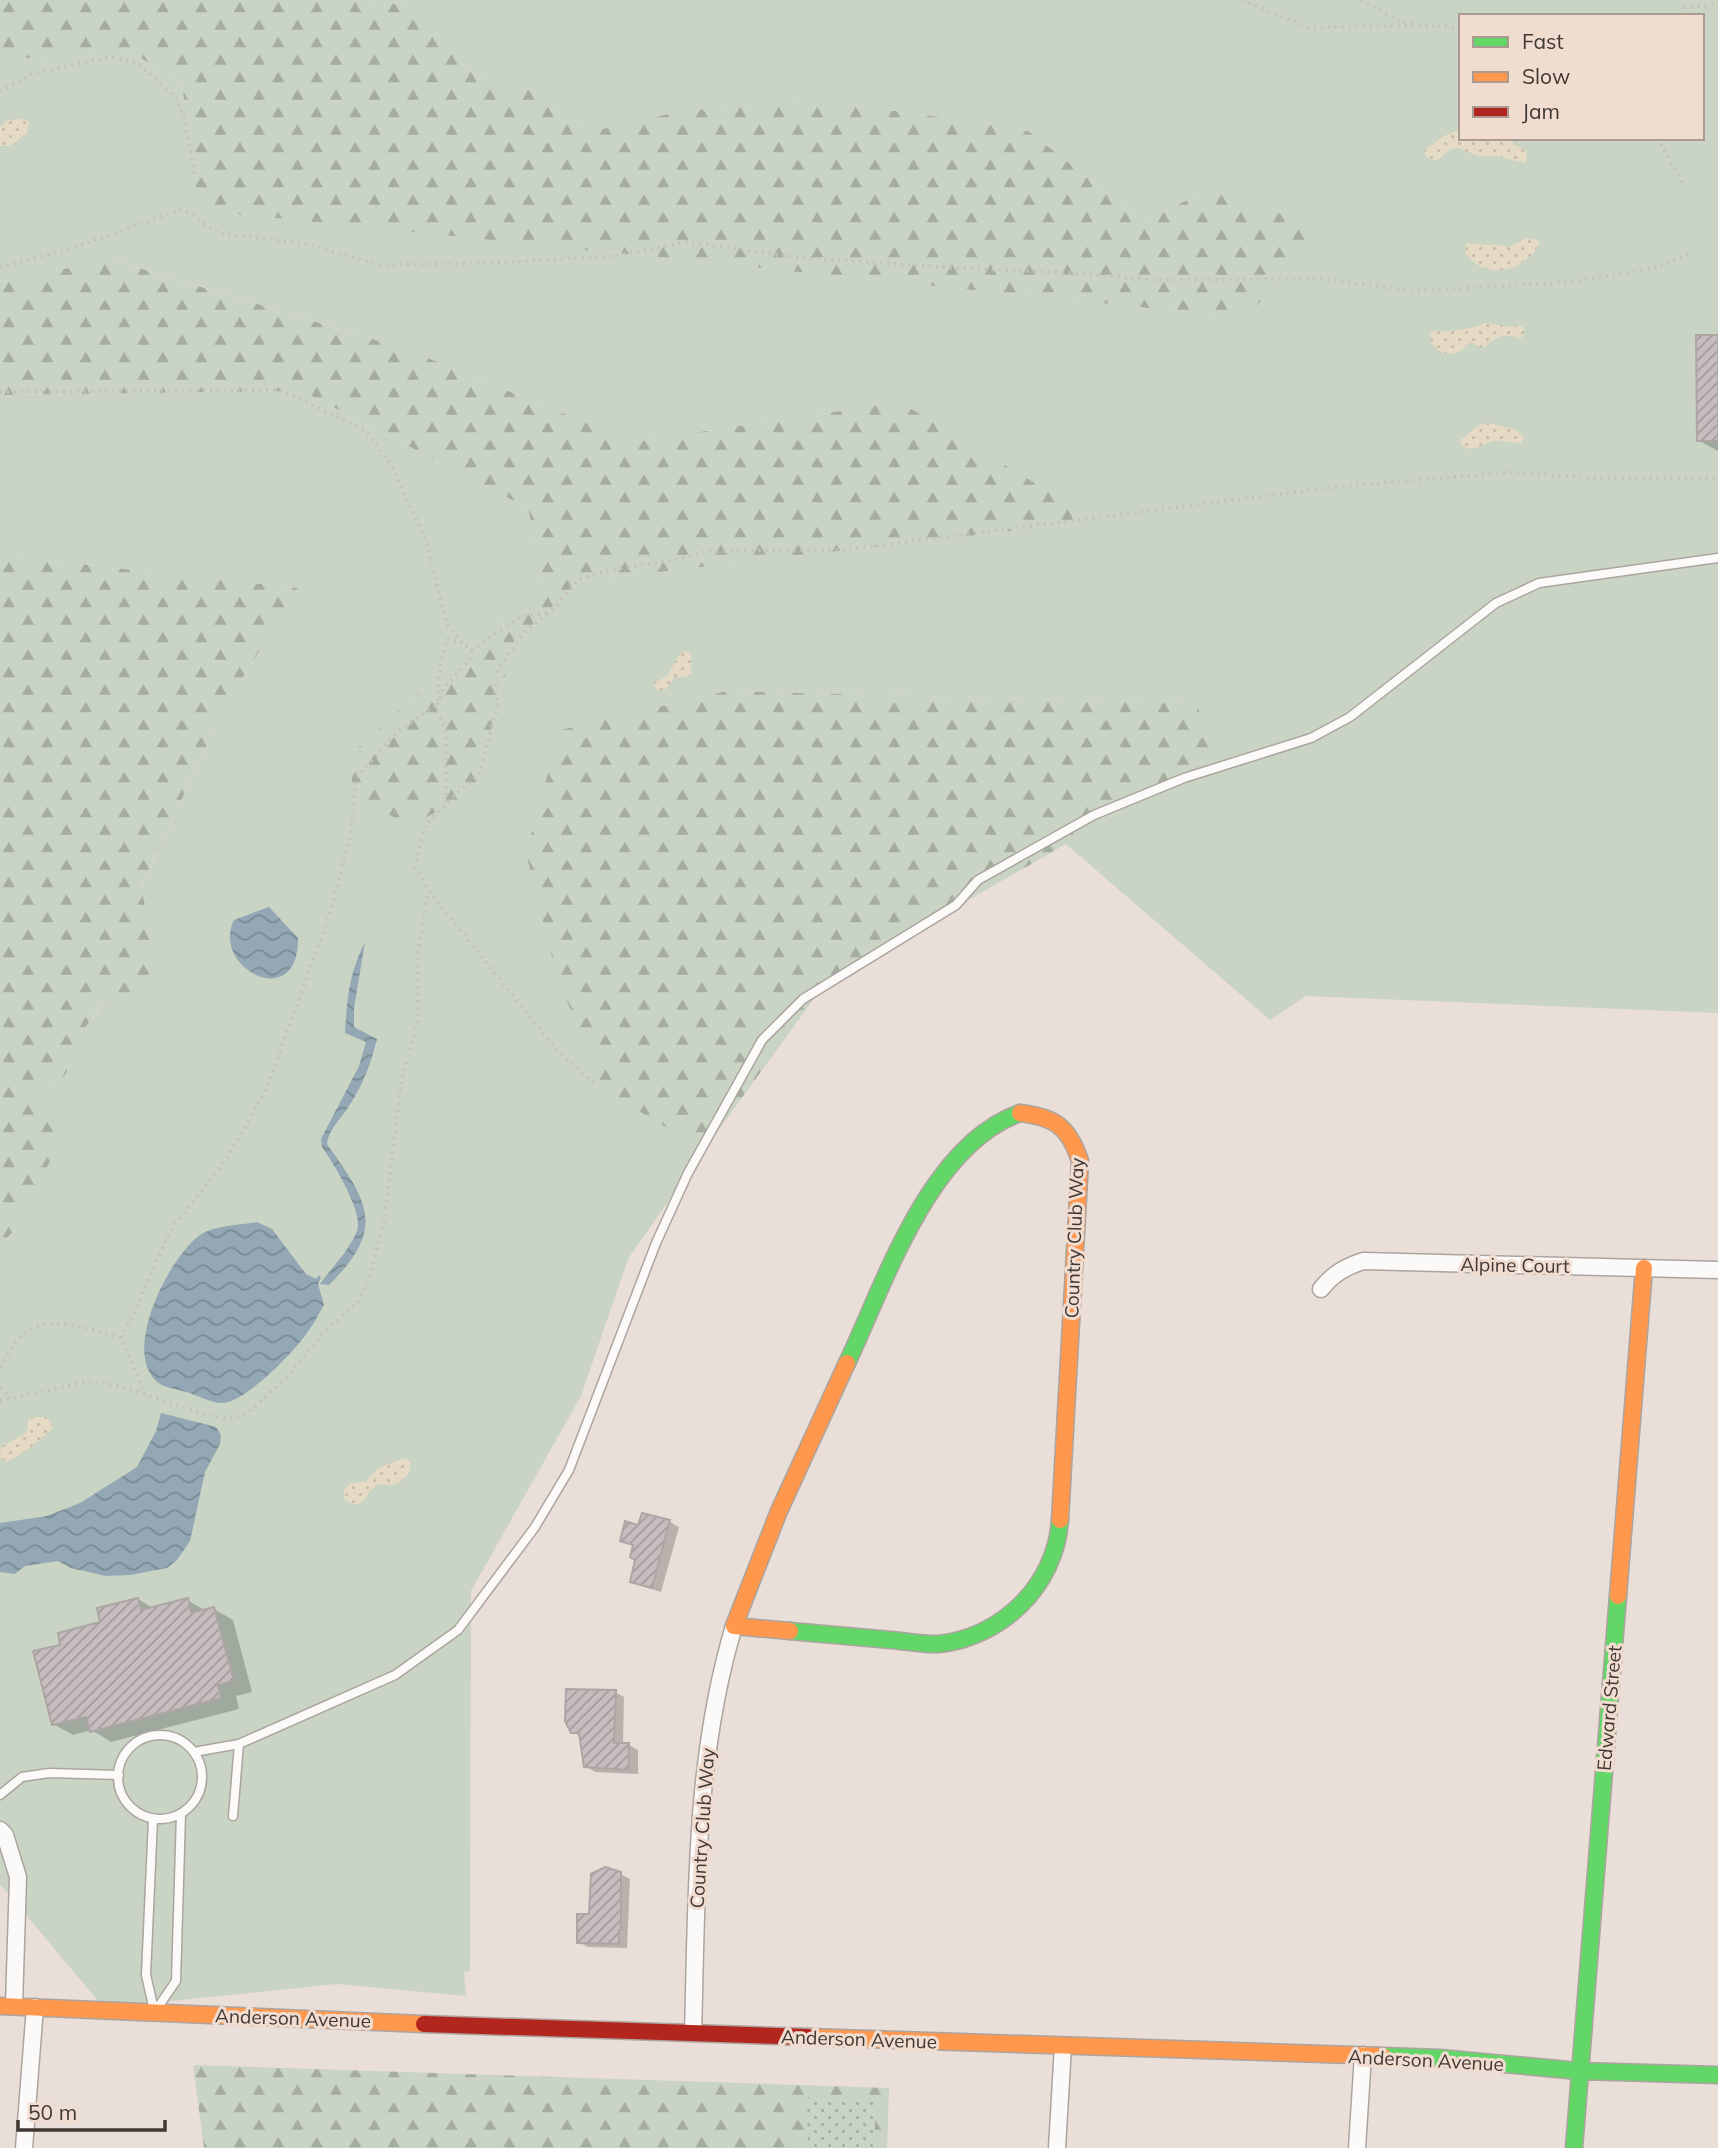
<svg xmlns="http://www.w3.org/2000/svg" width="1718" height="2148" font-family="Mulish,sans-serif">
  <style>
    .grass { fill: #c9d4c5; fill-rule: evenodd }
    .forest { fill: url(#forest-firs) }
    .sand { fill: url(#sand-dots) }
    .park { fill: url(#park-dots) }
    .water { fill: url(#water-waves) }
    .shadow { fill: #0003 }
    .building { fill: url(#building-hatch); stroke: #aea6a5; stroke-width: 2 }
    .lines { fill: none; stroke-linecap: round; stroke-linejoin: round }
    .lane-casing { stroke: #aca49f; stroke-width: 11 }
    .street-casing { stroke: #aca49f; stroke-width: 19 }
    .fast-casing { stroke: #aca49f; stroke-width: 19 }
    .slow-casing { stroke: #aca49f; stroke-width: 19 }
    .jam-casing { stroke: #aca49f; stroke-width: 19 }
    .path { stroke: #c5c1c0; stroke-width: 3.5; stroke-dasharray: 2 5; stroke-linecap: butt }
    .lane { stroke: #fcfaf9; stroke-width: 8 }
    .street { stroke: #fcfaf9; stroke-width: 16 }
    .fast { stroke: #63d668; stroke-width: 16 }
    .slow { stroke: #ff974d; stroke-width: 16 }
    .jam { stroke: #b3261e; stroke-width: 16 }
    .labels { text-anchor: middle; stroke-width: 6; stroke-linejoin: round; paint-order: stroke }
    .street-label { font-size: 19px; fill: #403833; stroke: #f1dcd0 }
  </style>
  <defs>
    <pattern id="forest-firs" width="22" height="20" patternUnits="userSpaceOnUse" patternTransform="scale(1.75)"><rect width="22" height="20" fill="#c9d4c5"/><path d="M5 1l3.5 6h-7zM16 11l3.5 6h-7z" fill="#a5ada1"/></pattern>
    <pattern id="sand-dots" width="8" height="8" patternUnits="userSpaceOnUse" patternTransform="scale(1.75)"><rect width="8" height="8" fill="#e5dac3"/><path d="M2 2h.1M6 6h.1" fill="none" stroke="#c6bca8" stroke-width="1.8" stroke-linecap="round"/></pattern>
    <pattern id="park-dots" width="8" height="8" patternUnits="userSpaceOnUse" patternTransform="scale(1.75)"><rect width="8" height="8" fill="#c9d4c5"/><path d="M2 2h.1M6 6h.1" fill="none" stroke="#a5ada1" stroke-width="1.8" stroke-linecap="round"/></pattern>
    <pattern id="water-waves" width="16" height="10" patternUnits="userSpaceOnUse" patternTransform="scale(1.75)"><rect width="16" height="10" fill="#93a8b4"/><path d="M0 5q4-4 8 0t8 0" fill="none" stroke="#798a93"/></pattern>
    <pattern id="building-hatch" width="6" height="6" patternUnits="userSpaceOnUse" patternTransform="scale(1.75)"><rect width="6" height="6" fill="#c7bcbe"/><path d="M-1 1l2-2M0 6l6-6M5 7l2-2" fill="none" stroke="#a39a9b"/></pattern>
  </defs>
  <rect width="100%" height="100%" fill="#e9ded8"/>
  <!-- grass -->
  <path class="grass" d="M357,0H1718V1013L1306,996L1270,1020L1066,844L1214,753L1195,703L727,691L561,730L704,1150L628,1259L581,1396L471,1591L470,1971L464,1972L466,1996L337,1984L104,2008L0,1884V1247L14,1230L40,1092L64,1076L77,1057L80,1035L106,1000L158,972L153,940L141,889L223,710L298,588L80,564L0,552V395L302,391L528,508L544,581L354,751L475,792L514,641L581,581L1097,521L900,402L633,442L408,350L114,260L0,281V61L125,48L182,84L200,210L1245,318L1208,190L1144,221L1028,131L961,120L815,100L682,111L593,131L528,90L473,73L409,5ZM1461,16H1702V138H1461Z"/>
  <!-- forest -->
  <path class="forest" d="M0,0H357L409,5L473,73L528,90L593,131L682,111L815,100L961,120L1028,131L1144,221L1208,190L1327,229L1245,318L199,210L182,84L125,48L0,61Z
    M113,260L408,350L633,442L900,402L1098,521L581,581L514,641L475,792L411,825L351,797L354,751L544,581L528,508L302,391L0,395V281Z
    M0,552L80,564L298,588L223,710L141,888L153,940L158,972L134,1000H105L80,1035L77,1057L64,1076L40,1092L61,1140L14,1230L0,1247Z
    M727,691L1196,703L1214,753L1066,844L826,982L704,1150L605,1091L557,977L526,853L560,730Z
    M193,2065L889,2088L887,2148H204Z"/>
  <!-- sand -->
  <path class="sand" d="M23,119L29,121L27,134L9,146H0V126L8,120Z
    M1461,129V138H1507L1527,152L1526,163L1495,156L1481,157L1458,148L1451,149L1439,159L1433,160L1425,156V150L1444,136Z
    M1526,238L1538,240L1539,244C1524,273 1486,281 1465,253L1466,243C1480,246 1494,243 1508,247Z
    M1485,323L1510,327L1520,325L1524,328V334L1520,339C1507,332 1495,336 1485,347H1479L1471,342C1468,344 1465,348 1462,350C1447,360 1427,349 1431,331C1438,329 1442,332 1449,331C1462,330 1474,328 1485,323Z
    M1488,423L1517,430L1524,438L1521,443C1512,444 1500,439 1493,441C1481,444 1473,454 1461,445L1460,440C1471,434 1474,425 1488,423Z
    M684,651L691,654V673L686,677H675C669,683 667,695 655,689L654,683L667,676L680,654Z
    M35,1417H45L51,1422L53,1427C47,1435 13,1463 5,1461C3,1460 2,1459 0,1457L1,1447L26,1433L29,1418Z
    M405,1458L410,1461C413,1472 403,1483 391,1485C385,1486 380,1482 374,1487C364,1495 364,1513 344,1499V1490L351,1483L365,1482L378,1468Z"/>
  <!-- park -->
  <path class="park" d="M807,2097L876,2100L874,2148H808Z"/>
  <!-- water -->
  <path class="water" d="M269,907L298,938C299,1014 210,968 234,920Z
    M365,942L354,1008V1027L377,1039C371,1063 363,1085 349,1106C342,1118 328,1130 327,1144C368,1202 387,1228 329,1285L320,1284C332,1267 349,1251 357,1231C364,1212 333,1163 322,1147L321,1139L359,1066L366,1042L345,1033C347,998 349,974 365,942Z
    M257,1222L272,1229L306,1274L316,1279L319,1275L321,1278L318,1284L324,1305C318,1315 314,1324 307,1333C294,1352 245,1403 222,1403C211,1403 197,1395 186,1392C171,1387 159,1389 150,1373C129,1338 170,1257 200,1235C215,1225 240,1225 257,1222Z
    M161,1413L216,1427L221,1435L220,1444L205,1472L190,1541L177,1560L167,1568L130,1575L106,1576L71,1568L58,1561L25,1566L15,1574L0,1572V1523L47,1516L80,1503L137,1467L156,1431Z"/>
  <!-- shadow -->
  <path class="shadow" d="M1718,337V451L1698,440Z
    M643,1515L670,1522L679,1527L661,1592L641,1586L632,1581L637,1559L634,1546L622,1540L639,1527Z
    M138,1599L153,1608L187,1600L206,1611L214,1609L233,1620L252,1692L236,1696L239,1709L111,1742L92,1730L73,1735L53,1724L62,1646L102,1624Z
    M615,1692L624,1697L623,1745H629L638,1750V1774L595,1772L586,1766L581,1737L572,1731Z
    M620,1874L630,1879L627,1948L588,1947L579,1942L591,1916Z"/>
  <!-- building -->
  <path class="building" d="M1696,335H1718V441H1697Z
    M642,1513L670,1520L652,1588L630,1582L635,1560L630,1557L633,1545L620,1541L625,1521L638,1525Z
    M138,1598L141,1610L188,1598L191,1613L214,1607L234,1681L218,1685L221,1698L90,1732L86,1717L52,1725L33,1651L60,1645L58,1633L100,1622L97,1608Z
    M566,1689L616,1690L614,1743H629V1770L584,1767L579,1733H571L565,1721Z
    M605,1867L621,1872V1930H619V1944L577,1943V1914H589L591,1874Z"/>
  <g class="lines">
    <defs>
      <path id="lane" d="M118 1777a42 42 0 1 1 84 0a42 42 0 1 1-84 0Z
        M194,1752L239,1744
        M0,1795L22,1777L49,1773L119,1775
        M233,1816L239,1744L395,1675L458,1630L535,1527L569,1470L656,1243L688,1173L762,1040L803,999L956,905L978,880L1094,815L1184,778L1311,738L1350,717L1496,603L1539,583L1718,558
        M153,1819L146,1975L154,2010
        M156,2010L176,1981L181,1814"/>
      <path id="street" d="M1321,1289C1333,1274 1345,1267 1363,1261L1718,1270
        M0,1830L5,1835L18,1877L14,2006
        M693,2033C697,1896 694,1760 734,1626
        M24,2148L35,2007
        M1057,2148L1063,2046
        M1357,2148L1363,2055"/>
      <path id="fast" d="M847,1363C885,1283 929,1145 1020,1113
        M790,1631C824,1634 857,1637 891,1640C906,1641 924,1645 939,1644C1003,1637 1056,1584 1060,1520
        M1383,2056L1440,2058L1579,2071L1718,2075
        M1574,2148L1618,1596"/>
      <path id="slow" d="M1020,1113C1055,1117 1069,1127 1080,1161L1060,1520
        M1618,1596L1644,1268
        M790,1631L734,1626L779,1511L847,1363
        M0,2006L424,2024
        M808,2037L1383,2056"/>
      <path id="jam" d="M424,2024L808,2037"/>
    </defs>
    <!-- lane casing -->
    <use href="#lane" class="lane-casing"/>
    <!-- street casing -->
    <use href="#street" class="street-casing"/>
    <!-- fast casing -->
    <use href="#fast" class="fast-casing"/>
    <!-- slow casing -->
    <use href="#slow" class="slow-casing"/>
    <!-- jam casing -->
    <use href="#jam" class="jam-casing"/>
    <!-- path -->
    <path class="path" d="M1242,0L1308,27L1439,26
      M1361,0L1403,23L1413,24
      M1683,16L1685,8L1718,4
      M1438,26L1461,28
      M0,92L32,74L110,57L136,62L176,98L184,117L195,176
      M1657,138L1684,185
      M0,267L73,248L182,209L218,233L308,244L379,265L490,263L612,256L688,242L793,257L957,268L1071,273L1155,280L1327,279L1413,291L1570,282L1655,268L1688,254
      M0,392L282,390L366,431L391,465L425,539L447,625L461,642L471,650L522,616L547,613
      M447,639L461,642L471,650L470,659L444,688L437,705L441,660Z
      M594,1083L556,1049L431,894L415,867L425,825L459,791L479,775L498,704L495,692L498,669L524,632L550,612L578,580L604,571L674,560L707,551L844,550L1335,487L1512,472L1590,478H1718
      M121,1338L134,1313L170,1231L225,1161L267,1088L328,919L350,837L356,778L398,731L435,706L446,732V802
      M0,1367C9,1353 20,1331 37,1326C59,1319 100,1331 121,1338L144,1393
      M0,1388L11,1398
      M0,1401L88,1381L124,1387L204,1414L227,1419L247,1414L292,1372L323,1333L357,1303L368,1282L384,1223L401,1083L418,1020V951L428,892"/>
    <!-- lane -->
    <use href="#lane" class="lane"/>
    <!-- street -->
    <use href="#street" class="street"/>
    <!-- fast -->
    <use href="#fast" class="fast"/>
    <!-- slow -->
    <use href="#slow" class="slow"/>
    <!-- jam -->
    <use href="#jam" class="jam"/>
  </g>
  <g class="labels">
    <!-- street labels -->
    <g class="street-label">
      <text transform="translate(1074 1238) rotate(-88)" y="7">Country Club Way</text>
      <text transform="translate(1515 1265) rotate(1)" y="7">Alpine Court</text>
      <text transform="translate(1609 1708) rotate(-85)" y="7">Edward Street</text>
      <text transform="translate(702 1828) rotate(-86)" y="7">Country Club Way</text>
      <text transform="translate(293 2018) rotate(2)" y="7">Anderson Avenue</text>
      <text transform="translate(859 2039) rotate(2)" y="7">Anderson Avenue</text>
      <text transform="translate(1426 2060) rotate(3)" y="7">Anderson Avenue</text>
    </g>
  </g>
  <!-- legend -->
  <rect x="1459" y="14" width="245" height="126" fill="#f1dcd0" stroke="#aa9a91" stroke-width="2"/>
  <rect x="1473" y="37" width="35" height="10" fill="#63d668" stroke="#aa9a91" stroke-width="2"/>
  <text x="1522" y="49" font-size="21" fill="#403833">Fast</text>
  <rect x="1473" y="72" width="35" height="10" fill="#ff974d" stroke="#aa9a91" stroke-width="2"/>
  <text x="1522" y="84" font-size="21" fill="#403833">Slow</text>
  <rect x="1473" y="107" width="35" height="10" fill="#b3261e" stroke="#aa9a91" stroke-width="2"/>
  <text x="1522" y="119" font-size="21" fill="#403833">Jam</text>
  <!-- scale -->
  <path d="M18 2120v10h147v-10" fill="none" stroke="#403833" stroke-width="3.5"/>
  <text x="28" y="2120" font-size="21" fill="#403833" stroke="#f1dcd0" stroke-width="5" paint-order="stroke">50 m</text>
</svg>
